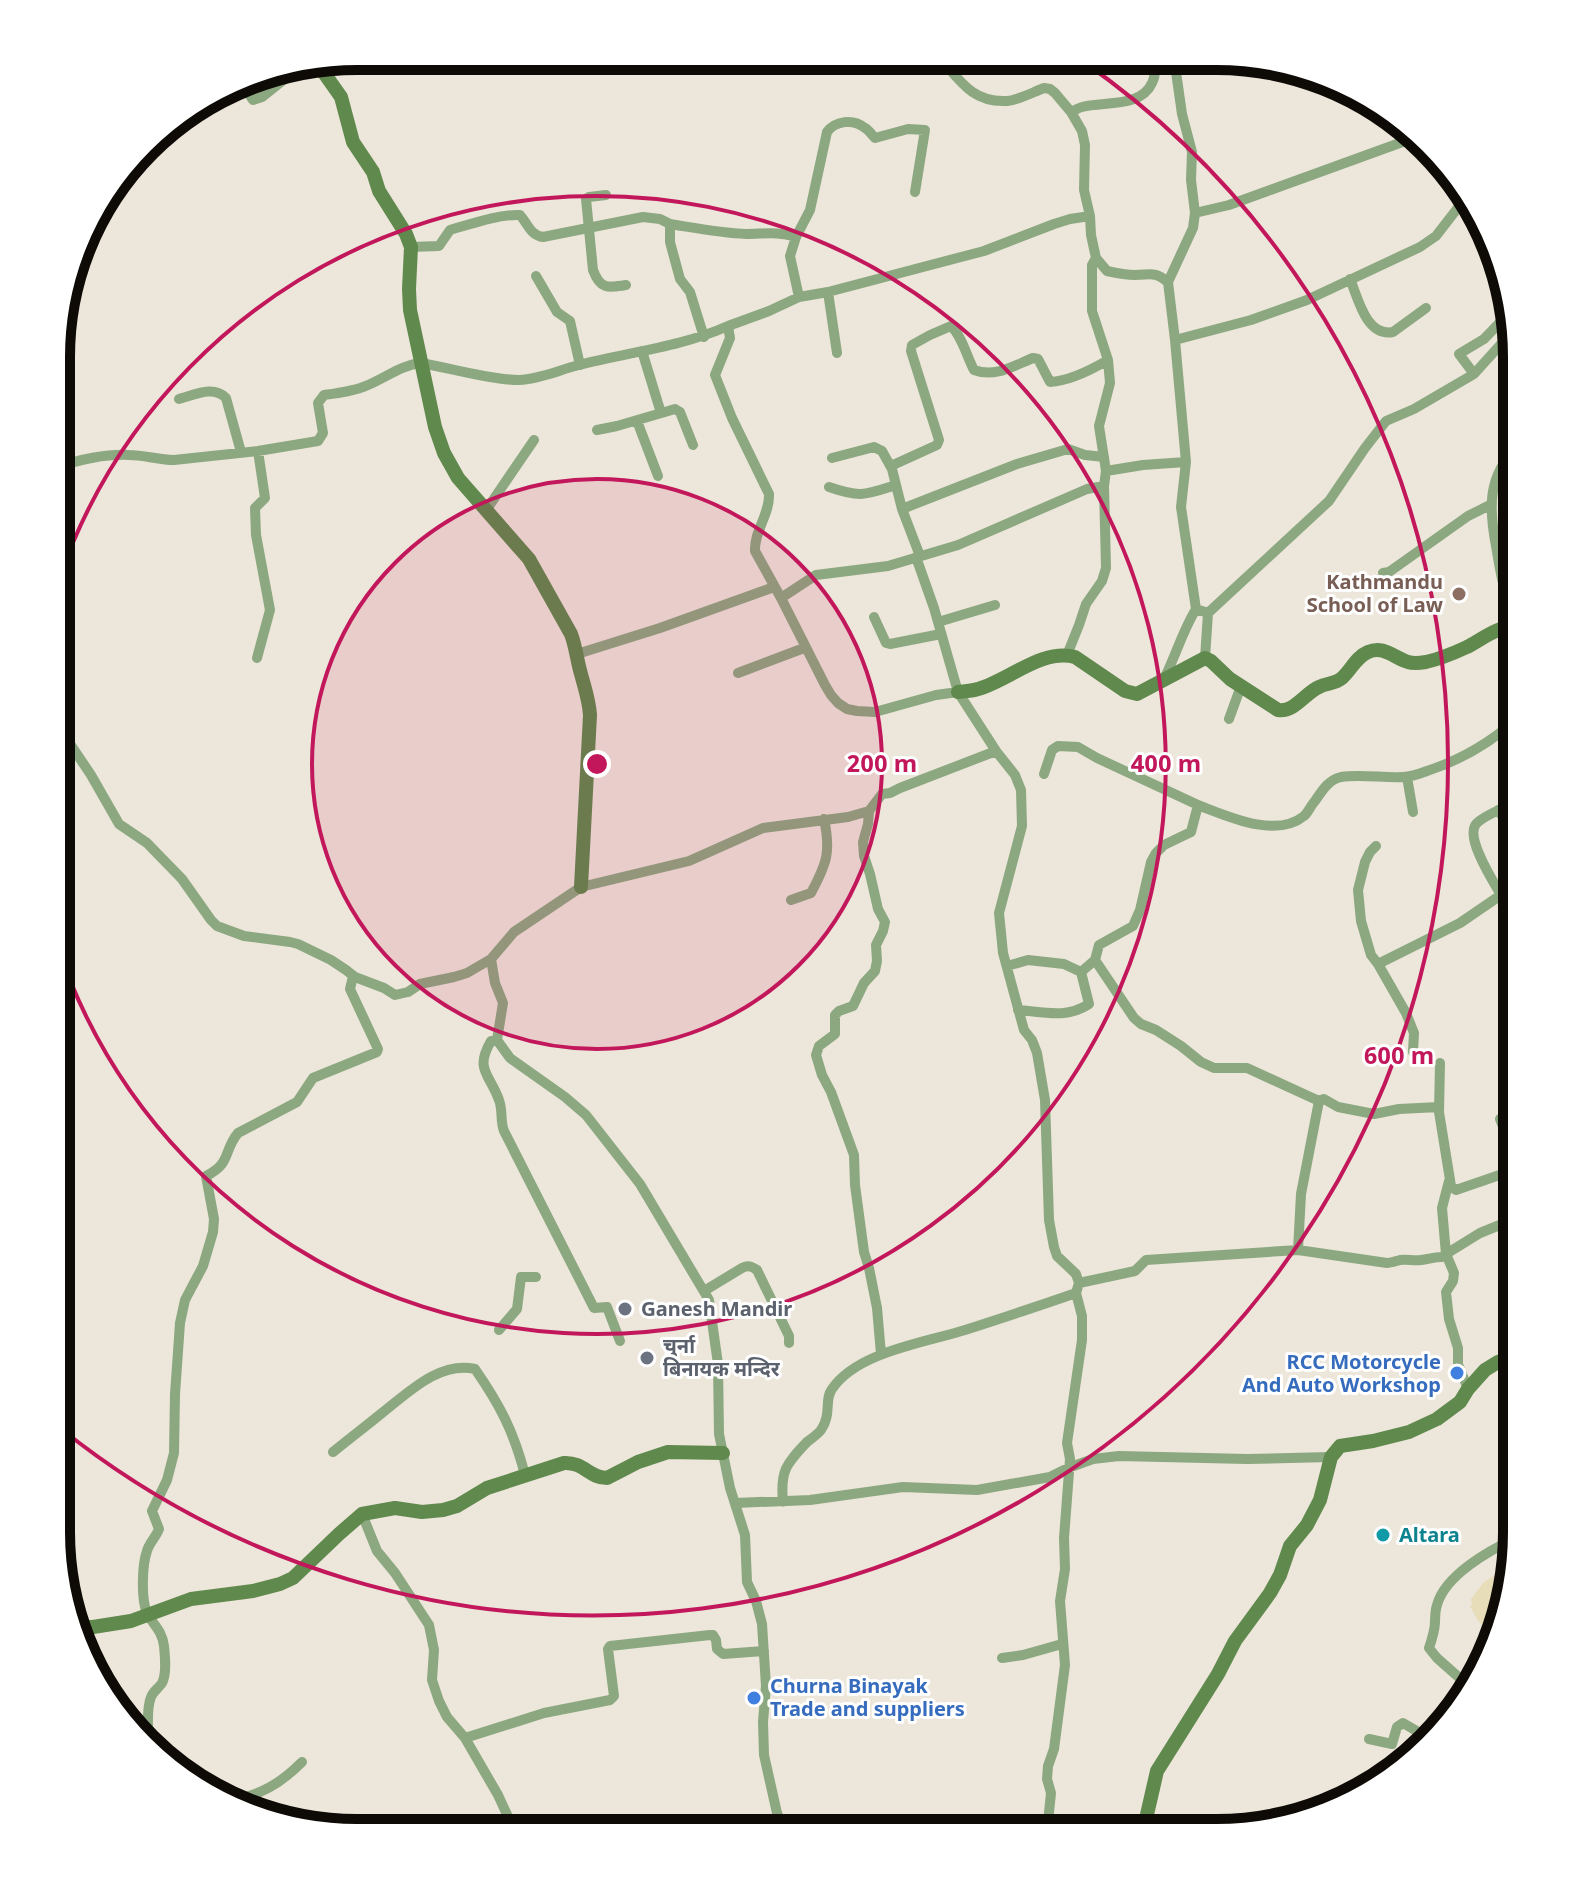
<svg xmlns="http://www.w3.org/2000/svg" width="1573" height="1889" font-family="Georgia,'Noto Sans Devanagari',serif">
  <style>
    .sand { fill: #e7ddb8 }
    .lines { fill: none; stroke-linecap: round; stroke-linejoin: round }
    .street { stroke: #8ca880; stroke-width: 10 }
    .secondary { stroke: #60894d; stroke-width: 14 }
    .ring { fill: none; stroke: #c2185b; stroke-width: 4 }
    .education-dot { fill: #8d6e63; stroke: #fff; stroke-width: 3 }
    .worship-dot { fill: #6b7280; stroke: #fff; stroke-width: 3 }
    .shop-dot { fill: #3f7fe0; stroke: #fff; stroke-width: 3 }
    .culture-dot { fill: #0f9aa8; stroke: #fff; stroke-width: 3 }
    .labels { text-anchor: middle; stroke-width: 6; stroke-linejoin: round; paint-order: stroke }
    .education-label { font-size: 20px; font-weight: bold; fill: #785e54; stroke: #fff; text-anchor: end }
    .worship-label { font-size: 20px; font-weight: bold; fill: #5b616d; stroke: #fff; text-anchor: start }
    .shop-label { font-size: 20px; font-weight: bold; fill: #366cbe; stroke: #fff; text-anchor: end }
    .culture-label { font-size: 20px; font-weight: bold; fill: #0d838f; stroke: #fff; text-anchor: start }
    .rim { fill: none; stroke: #0e0b07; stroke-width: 10 }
    .centre { fill: #c2185b; stroke: #fff; stroke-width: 4 }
    .ring-label { font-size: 24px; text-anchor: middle; font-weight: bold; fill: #c2185b; stroke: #fff; stroke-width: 6; stroke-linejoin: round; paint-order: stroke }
  </style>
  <rect width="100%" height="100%" fill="#ede6da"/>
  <!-- sand -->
  <path class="sand" d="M1513,1564L1491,1636L1477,1619L1470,1606L1472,1605L1471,1599L1484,1582Z"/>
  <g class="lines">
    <!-- street -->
    <path class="street" d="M940,58C960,81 973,103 1007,101C1019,100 1033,92 1044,88L1050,89L1055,93L1071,112L1082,131L1085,145L1084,190L1090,216L1091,235L1096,258L1107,271C1116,273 1126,275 1135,275C1151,275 1154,271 1168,282L1175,340L1186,462L1181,507L1196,609L1208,613
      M211,104L237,86L246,90L253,100L262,97L302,65
      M1071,112C1075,110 1078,108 1082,107C1104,101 1141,108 1152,83C1156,76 1155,67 1155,58
      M606,195L589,197L586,199L593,270C600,289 607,288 626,285
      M1195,213L1229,205L1408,140H1414
      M670,224C695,228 720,233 746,234C764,234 777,231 796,237
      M411,247L439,246L450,230C471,224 499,214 520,215C528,224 530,235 543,237L643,217L660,219L670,224V242L680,279L690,292L704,337
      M536,276L557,312L570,321L580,365
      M1350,279C1358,298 1366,337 1393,332L1426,308
      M1168,282L1193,228L1195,213L1191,180L1192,152L1182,114L1174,58
      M828,292L837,353
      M799,297L790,256L796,237L810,210L827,132C835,121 853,118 865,128C869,130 871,134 875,138L908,129L925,130L915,192
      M728,326L769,311L799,297L828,292L984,251L1054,224L1070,219L1090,216
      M1175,340L1251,320L1307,300L1420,247L1436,236L1467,196
      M642,351L661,413
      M1474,374L1511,333L1514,332
      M179,399C195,395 213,385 226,398L241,452
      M637,421L658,476
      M597,430L617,426L675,409L680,412L693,445
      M832,458L874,447L882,451L892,469
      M58,468C77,459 108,454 129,455C144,455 159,460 174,460L258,451L318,441L323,433L318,403L324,395C339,393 355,391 368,385C387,377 401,365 421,363C450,368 491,380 519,380C540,379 559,370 579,365C629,352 681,347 728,326L730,338L715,375L732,418L769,494C770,514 754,531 755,551L781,598L825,685L831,695L838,703L847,709L857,711L875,712L936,695L958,692
      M1106,471L1143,465L1186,462
      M829,487C861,498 865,495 896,485
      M487,509L534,440
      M902,509L892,469L893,465L937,445L939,440L911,351L912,345L930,335L951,326C962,336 967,357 974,370C995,378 1013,366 1033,358L1038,359L1050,382C1070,381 1091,370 1108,360
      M920,556L902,509L1017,464L1068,449L1085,455L1104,457
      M916,557L934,608L958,692L996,751L1015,775L1021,790L1022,826L999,913L1003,953L1024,1030L1032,1040L1037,1053L1045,1100L1049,1220L1054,1247L1057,1256L1076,1274L1079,1283L1076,1293L1082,1316V1340L1067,1443L1070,1459L1064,1538L1065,1569L1060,1601L1065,1665L1054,1749L1048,1766L1047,1779L1051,1793L1047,1832
      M1383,573L1389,572L1468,516L1490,505
      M781,598L816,575L888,566L958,545L1087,489L1104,486
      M874,617L886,643L890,644L941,634
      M938,622L995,605
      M1514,625C1514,610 1507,597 1503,583C1500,571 1498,558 1496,546C1489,509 1487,476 1517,447
      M577,654L660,628L774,587
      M1067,655L1079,625L1086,604L1102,581L1106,568L1104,486L1106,471L1099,426L1110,383L1108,360L1092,311V265L1096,258
      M257,658L270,610L256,535L255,508L265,498L258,451
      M1205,658L1208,613L1329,501L1365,448L1386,421L1414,409L1474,374L1459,354L1484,339L1511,311
      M738,673L804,648
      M1164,679C1176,655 1182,632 1196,609
      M1229,719L1241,686
      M58,726L91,775L119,824L147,843L182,879L211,920L217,926L244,936L290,942L298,944L331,960L346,970L355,977L384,988L395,995L408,992L420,984L454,977L467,973L491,959
      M1044,774L1052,750L1058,746L1078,747L1097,758L1198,805
      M1407,777L1413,812
      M1498,810L1517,837
      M869,811L868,824L863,842L864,856L870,874L878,909L885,922L883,931L876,945L877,961L875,971L864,983L853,1006L839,1011L835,1015V1034L819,1046L816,1055L822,1075L831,1092L854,1155L855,1185L864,1252L869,1268L877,1308L881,1354
      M1376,846L1370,852L1365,862L1358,890L1361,921L1371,955L1378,964L1406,1013L1414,1033L1413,1052
      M1501,895C1493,881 1465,838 1476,824C1484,815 1506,807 1517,802
      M791,900L811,893C827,863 831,852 824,819
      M1095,960L1134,1018L1141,1024L1156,1030L1181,1046L1201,1062L1214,1068H1247L1319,1101
      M1378,964L1460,923L1517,884
      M1007,966L1028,960L1064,964L1081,972L1089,1004C1066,1019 1044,1012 1018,1010
      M1081,972L1095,960L1099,945L1133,926L1140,910L1151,862L1156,853L1164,845L1191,832L1198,805C1227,816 1276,839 1304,816C1308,813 1311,805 1315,801C1322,791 1328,780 1341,777C1361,774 1383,778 1403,777C1411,777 1419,774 1427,771C1461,760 1490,743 1517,719
      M491,1041C474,1070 490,1074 499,1100C503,1110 500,1121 504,1131L594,1308L607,1307L620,1341
      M1440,1063L1439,1112L1451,1186L1456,1190L1517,1169
      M1439,1107L1399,1109L1374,1114L1338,1107L1324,1099L1319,1101L1301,1194L1298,1250L1387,1263C1391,1263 1396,1261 1400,1260C1407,1259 1414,1261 1421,1260C1429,1259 1434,1257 1442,1257L1446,1254L1442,1208L1449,1181
      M1500,1119L1517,1161
      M1079,1283L1135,1271L1146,1260L1298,1250
      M704,1291L742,1268C748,1265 751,1266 757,1270L789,1336V1343
      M499,1330L517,1309L521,1277H536
      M1510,1358L1516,1376
      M1468,1389L1458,1364V1348L1449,1319L1446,1292L1453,1281L1454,1273L1446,1254L1480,1233L1517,1218
      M333,1452C349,1439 366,1426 382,1413C408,1393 439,1361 475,1369C500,1405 514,1432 525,1475
      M783,1502C780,1471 786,1464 807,1442C812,1438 817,1435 821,1430C832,1414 824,1400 832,1389C857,1352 924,1343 965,1330C1002,1318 1039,1306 1076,1293
      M735,1503L810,1500L903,1487L977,1490L1050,1477L1068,1468L1093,1459L1119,1456L1247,1459L1331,1457
      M362,1514L377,1551L395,1573L429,1625L434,1650L432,1680L439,1701L447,1717L465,1738L498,1795L515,1832
      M1485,1653V1654
      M1002,1658L1023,1655L1062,1644
      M1472,1689L1437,1658L1429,1648C1431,1642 1433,1636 1434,1630C1436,1622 1434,1614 1437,1605C1445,1575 1490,1550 1516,1538
      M465,1738L544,1713L610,1700L614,1696L608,1649L610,1646L710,1635H713L716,1640L717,1649L723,1654L764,1651
      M1369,1739L1392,1744L1397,1727L1403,1723L1432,1740
      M147,1747C150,1732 145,1712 151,1697C153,1691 159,1688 162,1683C167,1674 165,1656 164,1646C162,1630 153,1625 147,1613C141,1599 142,1565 147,1551C149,1543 156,1537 159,1529L152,1511L167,1480L174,1453L175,1394L180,1323L185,1300L203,1266L213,1232L214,1219L206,1176C232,1163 223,1151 238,1133L297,1102L313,1078L377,1052L378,1049L350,989L353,976
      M230,1800C260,1796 281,1783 302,1762
      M785,1832L777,1813L764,1755L763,1722L766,1686L762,1624L756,1601L747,1582L745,1535L730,1488L719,1434L718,1364L709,1300L640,1184L586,1115L565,1097L510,1058L497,1040L503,1003L495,983L491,959L514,932L581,887L689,861L763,828L848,817L869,811L882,794L890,793L900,788L996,751"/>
    <!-- secondary -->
    <path class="secondary" d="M317,63L341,97L353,142L373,172L379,191L406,234L411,247L409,289L410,310L435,427L444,453L458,478L529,559L571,634C576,647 577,661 581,674C585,689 589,700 590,715L581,887
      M958,692C964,691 972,691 978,689C1008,681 1042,648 1075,657L1125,691L1137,694L1205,658L1211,661L1230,679L1278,710C1294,713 1305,693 1319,687C1327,683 1335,684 1342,678C1351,670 1356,657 1368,652C1384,645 1394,658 1408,662C1414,664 1420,663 1426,662C1440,659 1454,653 1467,647C1482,639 1500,625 1517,626
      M73,1627H93L131,1621L191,1599L253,1591L280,1584L293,1578L339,1534L362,1514L395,1508L422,1512L443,1510L457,1506L487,1488L564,1463C584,1462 589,1478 607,1478L638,1462L668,1452L723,1453
      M1143,1832L1157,1771L1218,1674L1235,1641L1270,1593L1280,1575L1290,1546L1307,1525L1320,1500L1331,1457L1336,1451L1340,1446L1373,1441L1409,1432L1437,1419L1460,1402L1468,1389L1485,1370L1498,1362L1516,1355"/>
  </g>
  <!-- distance rings -->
  <circle cx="597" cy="764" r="285" fill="#c2185b" fill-opacity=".12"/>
  <g class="ring">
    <circle cx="597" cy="764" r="285"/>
    <path d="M59 579A569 569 0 1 1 57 945"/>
    <path d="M1081 60A854 854 0 1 1 60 1428"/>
  </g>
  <!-- markers -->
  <circle class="education-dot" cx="1459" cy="594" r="8"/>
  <g class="worship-dot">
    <circle cx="625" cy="1309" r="8"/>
    <circle cx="647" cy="1358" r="8"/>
  </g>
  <g class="shop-dot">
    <circle cx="1457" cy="1373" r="8"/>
    <circle cx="754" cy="1698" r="8"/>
  </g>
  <circle class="culture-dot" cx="1383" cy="1535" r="8"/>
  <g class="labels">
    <!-- education labels -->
    <g class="education-label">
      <text x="1443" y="589">Kathmandu<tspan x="1443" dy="23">School of Law</tspan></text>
    </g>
    <!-- worship labels -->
    <g class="worship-label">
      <text x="641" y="1316">Ganesh Mandir</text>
      <text x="663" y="1353">चुर्ना<tspan x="663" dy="23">बिनायक मन्दिर</tspan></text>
    </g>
    <!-- shop labels -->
    <g class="shop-label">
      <text x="1441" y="1369">RCC Motorcycle<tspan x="1441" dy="23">And Auto Workshop</tspan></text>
      <text x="770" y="1693" text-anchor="start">Churna Binayak<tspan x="770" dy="23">Trade and suppliers</tspan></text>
    </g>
    <!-- culture labels -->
    <g class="culture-label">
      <text x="1399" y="1542">Altara</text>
    </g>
  </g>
  <!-- crop -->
  <path d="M0 0H1573V1889H0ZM357 70H1216A287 287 0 0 1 1503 357V1532A287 287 0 0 1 1216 1819H357A287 287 0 0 1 70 1532V357A287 287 0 0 1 357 70Z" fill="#fff" fill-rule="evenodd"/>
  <path class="rim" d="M357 70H1216A287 287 0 0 1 1503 357V1532A287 287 0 0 1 1216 1819H357A287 287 0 0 1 70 1532V357A287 287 0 0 1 357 70Z"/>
  <circle cx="597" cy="764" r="12" class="centre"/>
  <g class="ring-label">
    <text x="882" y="772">200 m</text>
    <text x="1166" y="772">400 m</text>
    <text x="1399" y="1064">600 m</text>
  </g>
</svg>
